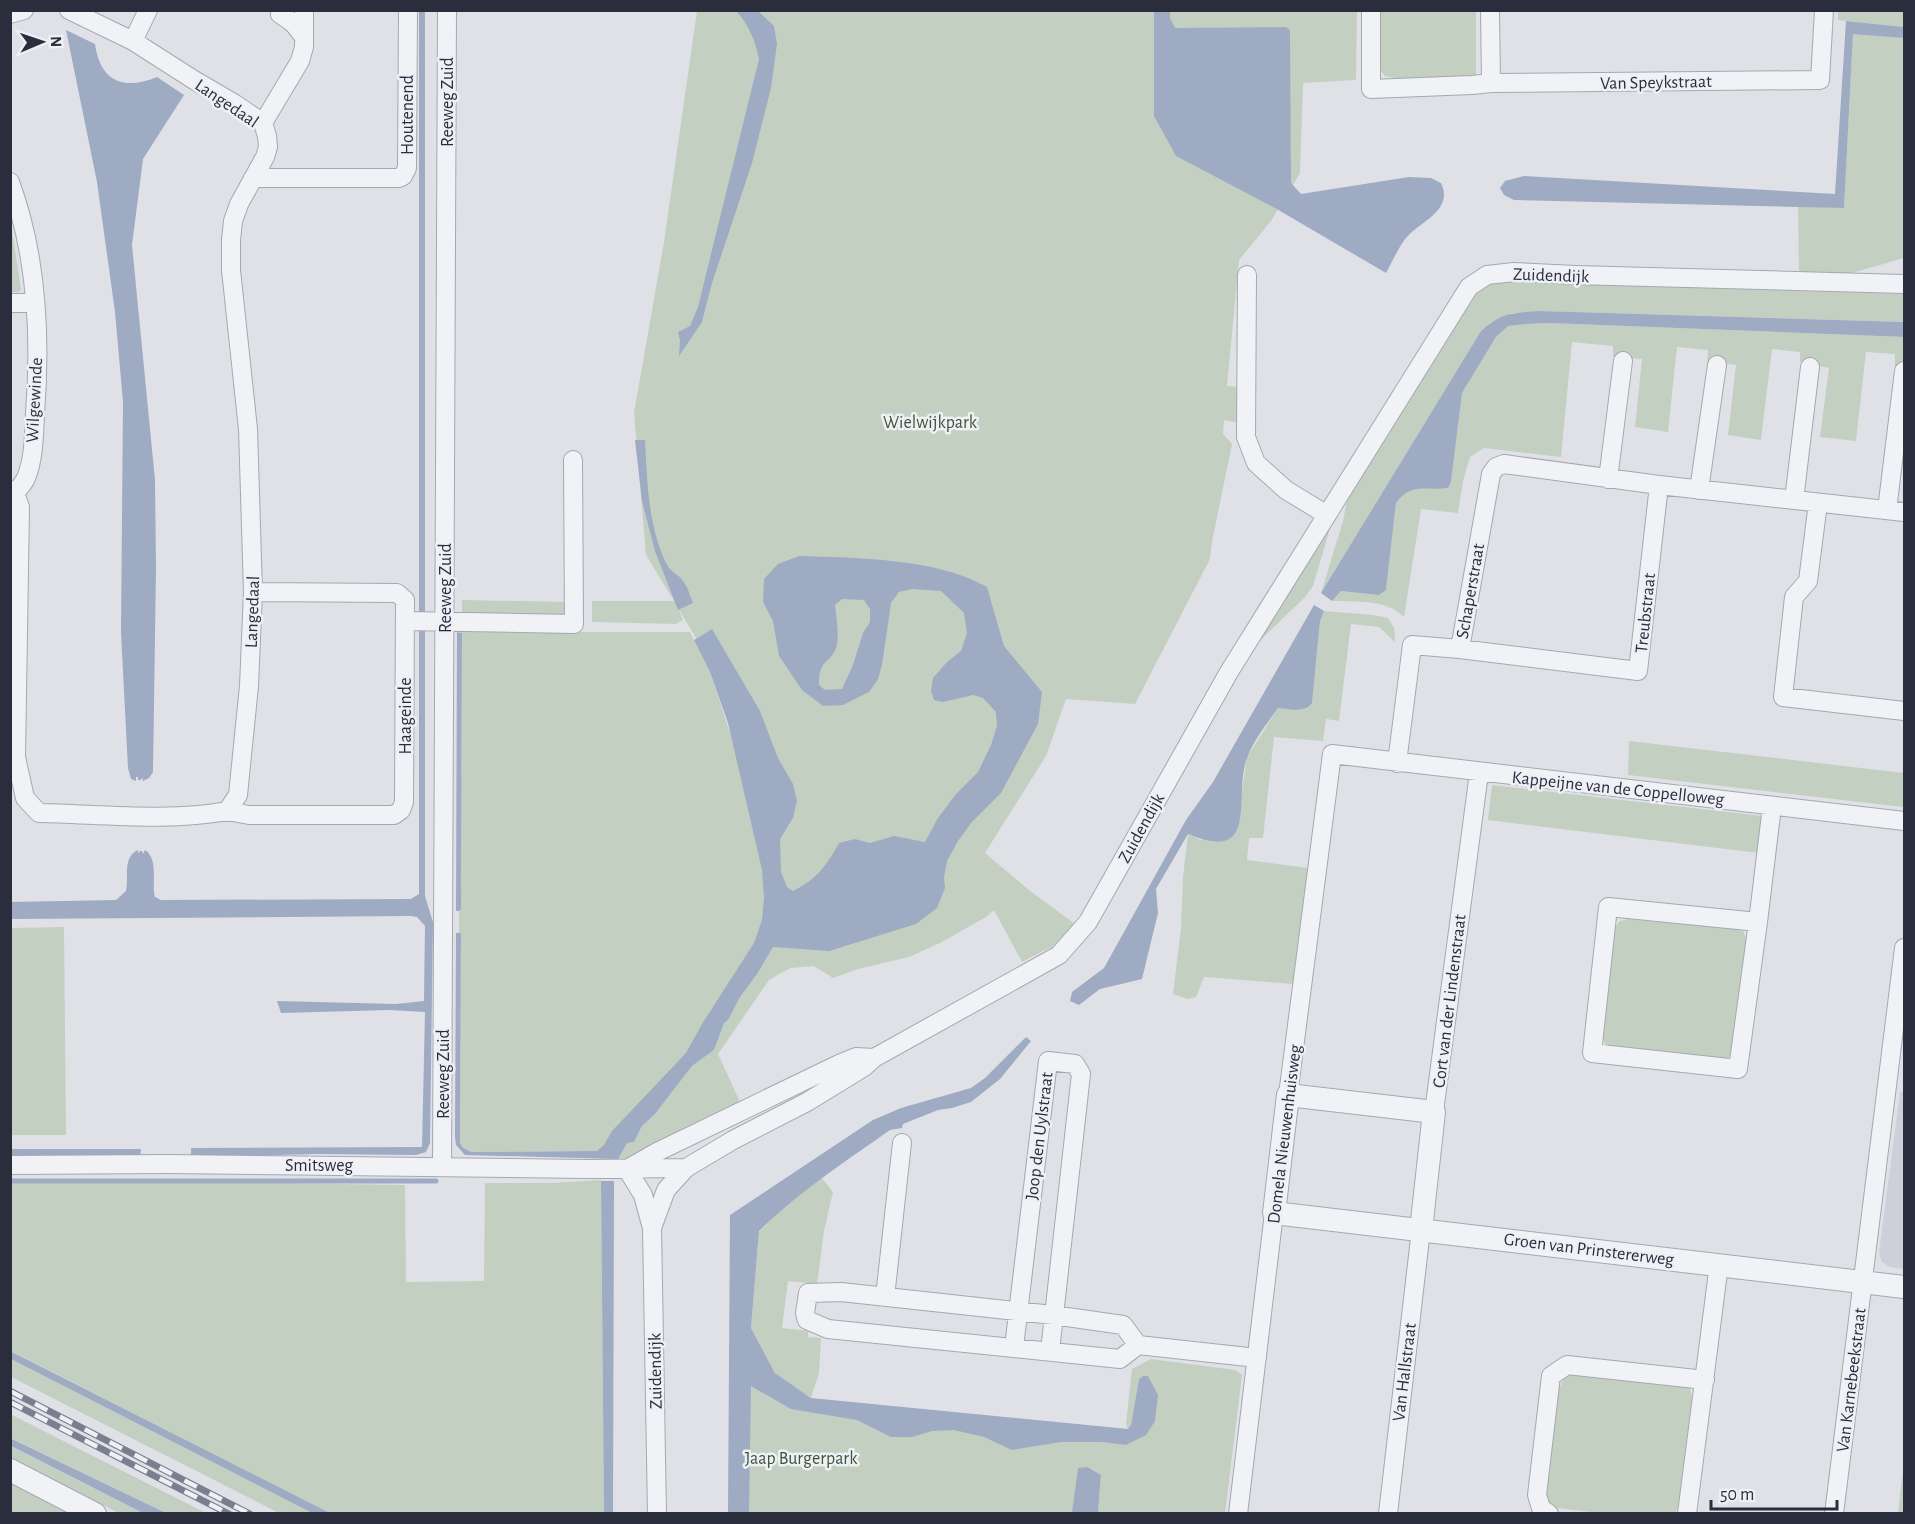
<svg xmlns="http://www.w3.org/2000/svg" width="1915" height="1524" font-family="'Alegreya Sans',sans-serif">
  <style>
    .built { fill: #cdd0d8 }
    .green { fill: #c3d0c1 }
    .water { fill: #9eabc3; fill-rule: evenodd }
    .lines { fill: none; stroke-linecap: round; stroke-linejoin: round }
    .stream { stroke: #9eabc3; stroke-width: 5 }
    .minor-casing { stroke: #a5a8b0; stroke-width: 20 }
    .tertiary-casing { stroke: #a5a8b0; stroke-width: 24 }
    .minor { stroke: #f1f2f6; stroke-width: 18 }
    .tertiary { stroke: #f1f2f6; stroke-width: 22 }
    .rail-casing { stroke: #7a7f8f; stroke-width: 7 }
    .rail { stroke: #eef0f5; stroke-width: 4.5; stroke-dasharray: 14; stroke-linecap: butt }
    .labels { text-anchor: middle; stroke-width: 5; stroke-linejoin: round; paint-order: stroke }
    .street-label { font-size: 18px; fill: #2a2e3c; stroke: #eef0f5 }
    .park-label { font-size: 18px; fill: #3a5638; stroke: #eef0f5 }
  </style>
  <rect width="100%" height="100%" fill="#dfe1e7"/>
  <!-- built -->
  <path class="built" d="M1900,1092H1904V1269L1890,1267L1882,1262L1879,1253Z"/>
  <!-- green -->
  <path class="green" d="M697,11H1357L1356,80L1303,83L1300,173L1271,221L1239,260L1227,386L1240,387V423L1224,420L1223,434L1232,444L1212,542L1210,559L1135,704L1066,699L1046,756L985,853L1029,890L1075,924L1053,946L1022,962L994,910L986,917L940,943L909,957L858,969L833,978L814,966L790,968L769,980L718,1054L740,1102L628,1158L618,1159L627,1142H634L642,1126L655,1114L692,1066L714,1050L723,1024L596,1157L575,1158L576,1151L471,1152L462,1147L460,1142L461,934L459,933V911L461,909L462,633L460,632H690L710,672L732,739L725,686L678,608L683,620L676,624L592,622V601H674L646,555L634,413L664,242Z
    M1380,11H1476V76L1401,80L1385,76L1377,66Z
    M1838,11H1904V27L1838,20Z
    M1853,33L1904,38V258L1845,275H1799L1798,206L1844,208Z
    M11,224L21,289L19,292H11Z
    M1502,281L1904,294V322L1540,311L1512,313L1481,331L1321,593L1343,521L1350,485L1467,300L1487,283Z
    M1550,323L1904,337V367L1895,366V354L1866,352L1856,441L1820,437L1829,368L1800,362V352L1772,349L1761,440L1728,435L1736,365L1707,361L1708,350L1677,347L1668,432L1635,427L1642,359L1613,357V346L1572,342L1561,457L1484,448L1470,457L1463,481L1458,513L1421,509L1404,617C1386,599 1357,602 1332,601L1341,591L1379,595L1386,590L1396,503L1404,492L1418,488H1448L1451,482L1462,393L1496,337L1508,326L1526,324Z
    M1336,508L1313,586L1305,597L1245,655Z
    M462,600L569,602V621L462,618Z
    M1324,611L1373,615L1388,618L1394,628L1395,642L1379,627L1351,624L1339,721L1326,719L1323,741L1274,737L1263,838H1249L1247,860L1308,868L1293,984L1204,977L1196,997L1187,999L1173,994L1181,928L1183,877L1188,834L1201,840L1242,791L1247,757L1278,708L1303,709L1312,703L1320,621Z
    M1629,741L1904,773L1903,807L1628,775Z
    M1492,785L1763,816L1759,853L1488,820Z
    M1628,919L1734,929L1743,931L1747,940L1733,1052L1728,1058L1721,1061L1613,1048L1605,1044L1602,1037L1615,927L1620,921Z
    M64,927L66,1135H11V928Z
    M822,1178L833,1192L824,1231L817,1284L788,1281L782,1328L808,1331V1337L821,1338L819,1373L811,1398L775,1373L751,1328L759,1232L787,1204Z
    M10,1179L405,1185L406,1282L484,1281L485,1183H551L601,1180L604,1513H330L11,1351Z
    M11,1359L312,1513H279L11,1377Z
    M1151,1359L1235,1370L1242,1375L1225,1513H1098L1101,1476L1087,1513L743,1514L746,1368L802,1401L1126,1445L1150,1382L1148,1376L1139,1379L1131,1425L1128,1429L1126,1424L1132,1369Z
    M1567,1373L1684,1385L1690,1389L1692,1397L1679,1506L1675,1513L1608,1514L1556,1508L1549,1503L1546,1496L1559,1390L1563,1379Z
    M10,1414L206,1513H166L11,1438Z
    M10,1446L143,1513H119L11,1459Z
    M1904,1461V1513H1898Z
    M11,1480L74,1513H11Z"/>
  <!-- water -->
  <path class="water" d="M419,11H425V896L433,922L430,1143L426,1152L416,1155L318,1154L191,1157V1148L422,1147L425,1012L389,1010L281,1013L277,1001L396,1004L424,1001L425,926L417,917L411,916L11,919L10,902L116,900L126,891C129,877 122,857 138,850V854L140,851H142L143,854L145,850C157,857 153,879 154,892L155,897L161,900L411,899L419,894Z
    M736,11H758L774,26L777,44L771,88L752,163L712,283L702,322L679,356L680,340L678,332L690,326L698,307L759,59C755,40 749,25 736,11Z
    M1154,11H1170V18L1175,28L1286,27L1290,30L1291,183L1301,194L1409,177L1431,178L1441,183C1454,210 1421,221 1407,237C1398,247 1393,261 1386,273L1275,208L1176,156L1154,116Z
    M1846,21L1904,27V38L1853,34L1844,208L1514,200L1504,195L1500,188L1505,181L1524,176L1835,194Z
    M66,30L95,44C100,81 123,91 157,77L184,95L143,159L132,245L155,480L156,568L153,772L149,778L143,781L142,777L141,780H138V777H136V781L131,779L128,768L121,633L123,402L115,312L97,182Z
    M1540,311L1904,322V337L1550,323L1526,324L1508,326L1496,337L1462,393L1451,482L1448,488C1425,491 1411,482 1396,503L1386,590L1379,595L1341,591L1332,601L1321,593L1481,331C1503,312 1512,313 1540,311Z
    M635,440H645C647,479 648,524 665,561C671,574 678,573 683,581C688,587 690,596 693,603L678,610L655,551L642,501Z
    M799,556C856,558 937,558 987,587L1004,646L1042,692L1038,724L1001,793L971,823L958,841L947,861L944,877L945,888L937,908L916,924L829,951L773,947L757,974L740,997L728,1020L724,1023L714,1050L692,1066L655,1114L642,1126L634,1142L627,1143L618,1159L465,1155L456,1145L455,1137L456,933H461L460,1142L462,1147L471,1152L597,1151L604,1145L612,1131L686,1053L702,1024L754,943L762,920L764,898L762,870L728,723L710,672L694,640L712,629L760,711L778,758L793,784L797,801L793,818L780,839L781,872L787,887L793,891C817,879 826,866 839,843L855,839L870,843L894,836L925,842L938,818L956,794L978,772L991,745L997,726L996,712L983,698L973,695L943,702L934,700L931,691L933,678L947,662L961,651L967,633L964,613L941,591L912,589L899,592L891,603L882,665L878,679L869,692L843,705L823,706L802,690L779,656L773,621L763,602L764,579L778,564ZM842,599L864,600L870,609V622L863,633L853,665L842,689L825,690L819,685C819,657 830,665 836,648C840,636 836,617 835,605Z
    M1314,605L1324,611L1320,621L1312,703C1305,713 1290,709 1278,708C1267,724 1252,742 1246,761C1234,802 1259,863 1188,834L1156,889L1158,913L1142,979L1100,989L1079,1005L1070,1001L1072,992L1104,968L1186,820L1213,782Z
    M457,632L462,633L461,909L459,911H456Z
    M1026,1037L1031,1041L1000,1079L971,1102L952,1108L938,1110L903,1124L902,1128L890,1130C843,1163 800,1191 759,1231L751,1328L775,1373L811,1398L1128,1429L1131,1425L1139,1379L1143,1376H1148L1158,1395L1155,1421L1146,1435L1126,1445L1102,1442H1061L1012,1450L984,1437L954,1430L932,1431L912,1437H891L857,1420L791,1409L751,1386L749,1513H728L730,1215L873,1120L901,1108L971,1088L985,1078Z
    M10,1149H141L140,1158L11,1157Z
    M601,1181H614L613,1514L604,1513Z
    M10,1351L330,1513H312L11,1359Z
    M10,1438L166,1513H143L11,1446Z
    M1087,1467L1101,1475L1098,1513H1072L1078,1468Z"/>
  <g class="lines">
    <!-- stream -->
    <path class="stream" d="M10,1181H436"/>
    <defs>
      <path id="minor" d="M281,10L280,14L293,23L304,37
        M1371,10V89L1472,85L1491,83L1490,10
        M10,14L24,10
        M133,41L148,10
        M1491,83L1820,80L1824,10
        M263,123L300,61L304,47V10
        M253,178H399L403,176L407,168L408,10
        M10,182C37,255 41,337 35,414C34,435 34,459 26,478C24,483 19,488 15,493
        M1247,275L1246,437L1256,463L1286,490L1327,515
        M10,303H35
        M1608,479L1623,361
        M10,490L15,493L20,507L16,757L25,798L39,813C99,814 169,822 227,811L238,795L249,686L253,592L248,429L231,270V240L233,221L239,204L265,157L268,147L267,136L263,123L235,104L194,80L133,41L69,10
        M1699,490L1717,365
        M1794,500L1810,367
        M1818,503L1808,581L1794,597L1783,697L1904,711
        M1887,510L1904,371
        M405,621L574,624L573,460
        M1460,649L1638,671L1659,485
        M1397,763L1412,645L1460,649L1491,474L1496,467L1504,464L1659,485L1904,512
        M227,811L249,815H394L401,810L404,802L405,600L397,593L253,592
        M1608,907L1758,922L1738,1069L1592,1053Z
        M1758,922L1772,806
        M1288,1095L1332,754L1904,821
        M1434,1112L1479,773
        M10,1165L167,1164L588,1169L686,1168
        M442,1166L447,10
        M629,1168L657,1152L839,1064L856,1057L874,1058
        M627,1169L643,1195L652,1228L657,1514
        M652,1228L666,1190L686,1168L733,1140L807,1102L864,1067L874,1058L1059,955L1088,922L1229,672L1469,287L1487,275L1514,272L1575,275L1904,284
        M885,1297L902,1143
        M1138,1345L1123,1325L1053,1315L841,1292L808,1293L805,1313L807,1320L828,1329L1120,1359L1138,1345L1257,1358
        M1014,1347L1048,1061L1075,1064L1081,1074L1050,1351
        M1238,1514L1274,1213
        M1388,1514L1421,1230
        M1549,1514L1541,1508L1537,1495L1551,1376L1567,1365L1705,1380
        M1687,1514L1719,1264
        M1834,1514L1904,948"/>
      <path id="tertiary" d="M1421,1230L1434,1112L1288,1095L1274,1213L1904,1287
        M10,1470L95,1514"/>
    </defs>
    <!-- minor casing -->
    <use href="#minor" class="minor-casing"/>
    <!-- tertiary casing -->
    <use href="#tertiary" class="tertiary-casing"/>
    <!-- minor -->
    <use href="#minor" class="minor"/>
    <!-- tertiary -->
    <use href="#tertiary" class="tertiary"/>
    <defs>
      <path id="rail" d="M10,1391L250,1514
        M10,1402L229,1514"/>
    </defs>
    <!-- rail casing -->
    <use href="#rail" class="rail-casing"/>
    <!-- rail -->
    <use href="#rail" class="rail"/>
  </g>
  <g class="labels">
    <!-- street labels -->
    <g class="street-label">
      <text transform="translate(1656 82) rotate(-1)" y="6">Van Speykstraat</text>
      <text transform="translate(447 102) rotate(-90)" y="6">Reeweg Zuid</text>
      <text transform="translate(227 103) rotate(34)" y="6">Langedaal</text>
      <text transform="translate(407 115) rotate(-90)" y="6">Houtenend</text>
      <text transform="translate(1551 275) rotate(2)" y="6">Zuidendijk</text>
      <text transform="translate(34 400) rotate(-87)" y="6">Wilgewinde</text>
      <text transform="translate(445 588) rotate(-90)" y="6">Reeweg Zuid</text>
      <text transform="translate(1470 591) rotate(-80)" y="6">Schaperstraat</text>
      <text transform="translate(252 612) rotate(-88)" y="6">Langedaal</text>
      <text transform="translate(1645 613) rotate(-84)" y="6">Treubstraat</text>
      <text transform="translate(405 716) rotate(-90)" y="6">Haageinde</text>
      <text transform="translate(1618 788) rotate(6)" y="6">Kappeijne van de Coppelloweg</text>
      <text transform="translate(1141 828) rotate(-61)" y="6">Zuidendijk</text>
      <text transform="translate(1449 1001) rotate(-83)" y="6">Cort van der Lindenstraat</text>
      <text transform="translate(443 1074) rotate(-90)" y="6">Reeweg Zuid</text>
      <text transform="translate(1284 1134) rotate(-83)" y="6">Domela Nieuwenhuisweg</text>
      <text transform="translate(1039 1136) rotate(-83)" y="6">Joop den Uylstraat</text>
      <text x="319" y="1171">Smitsweg</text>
      <text transform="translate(1589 1249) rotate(7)" y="6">Groen van Prinstererweg</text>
      <text transform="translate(655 1371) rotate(-91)" y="6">Zuidendijk</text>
      <text transform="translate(1404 1372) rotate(-83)" y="6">Van Hallstraat</text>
      <text transform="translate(1851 1380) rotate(-83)" y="6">Van Karnebeekstraat</text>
    </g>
    <!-- park labels -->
    <g class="park-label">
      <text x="930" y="428">Wielwijkpark</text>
      <text x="801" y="1464">Jaap Burgerpark</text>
    </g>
  </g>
  <!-- border -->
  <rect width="1915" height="1524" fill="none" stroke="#2a2e3c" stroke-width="24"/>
  <!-- north arrow -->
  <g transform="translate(42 42) rotate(88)" stroke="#eef0f5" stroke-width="4.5" paint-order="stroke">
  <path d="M0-4.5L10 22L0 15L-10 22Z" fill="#2a2e3c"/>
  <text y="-9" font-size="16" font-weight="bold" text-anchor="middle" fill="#2a2e3c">N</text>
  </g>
  <!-- scale -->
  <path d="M1711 1500v9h126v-9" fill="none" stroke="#2a2e3c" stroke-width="3"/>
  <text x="1720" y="1500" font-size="18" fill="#2a2e3c" stroke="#eef0f5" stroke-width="4.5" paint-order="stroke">50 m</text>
</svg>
